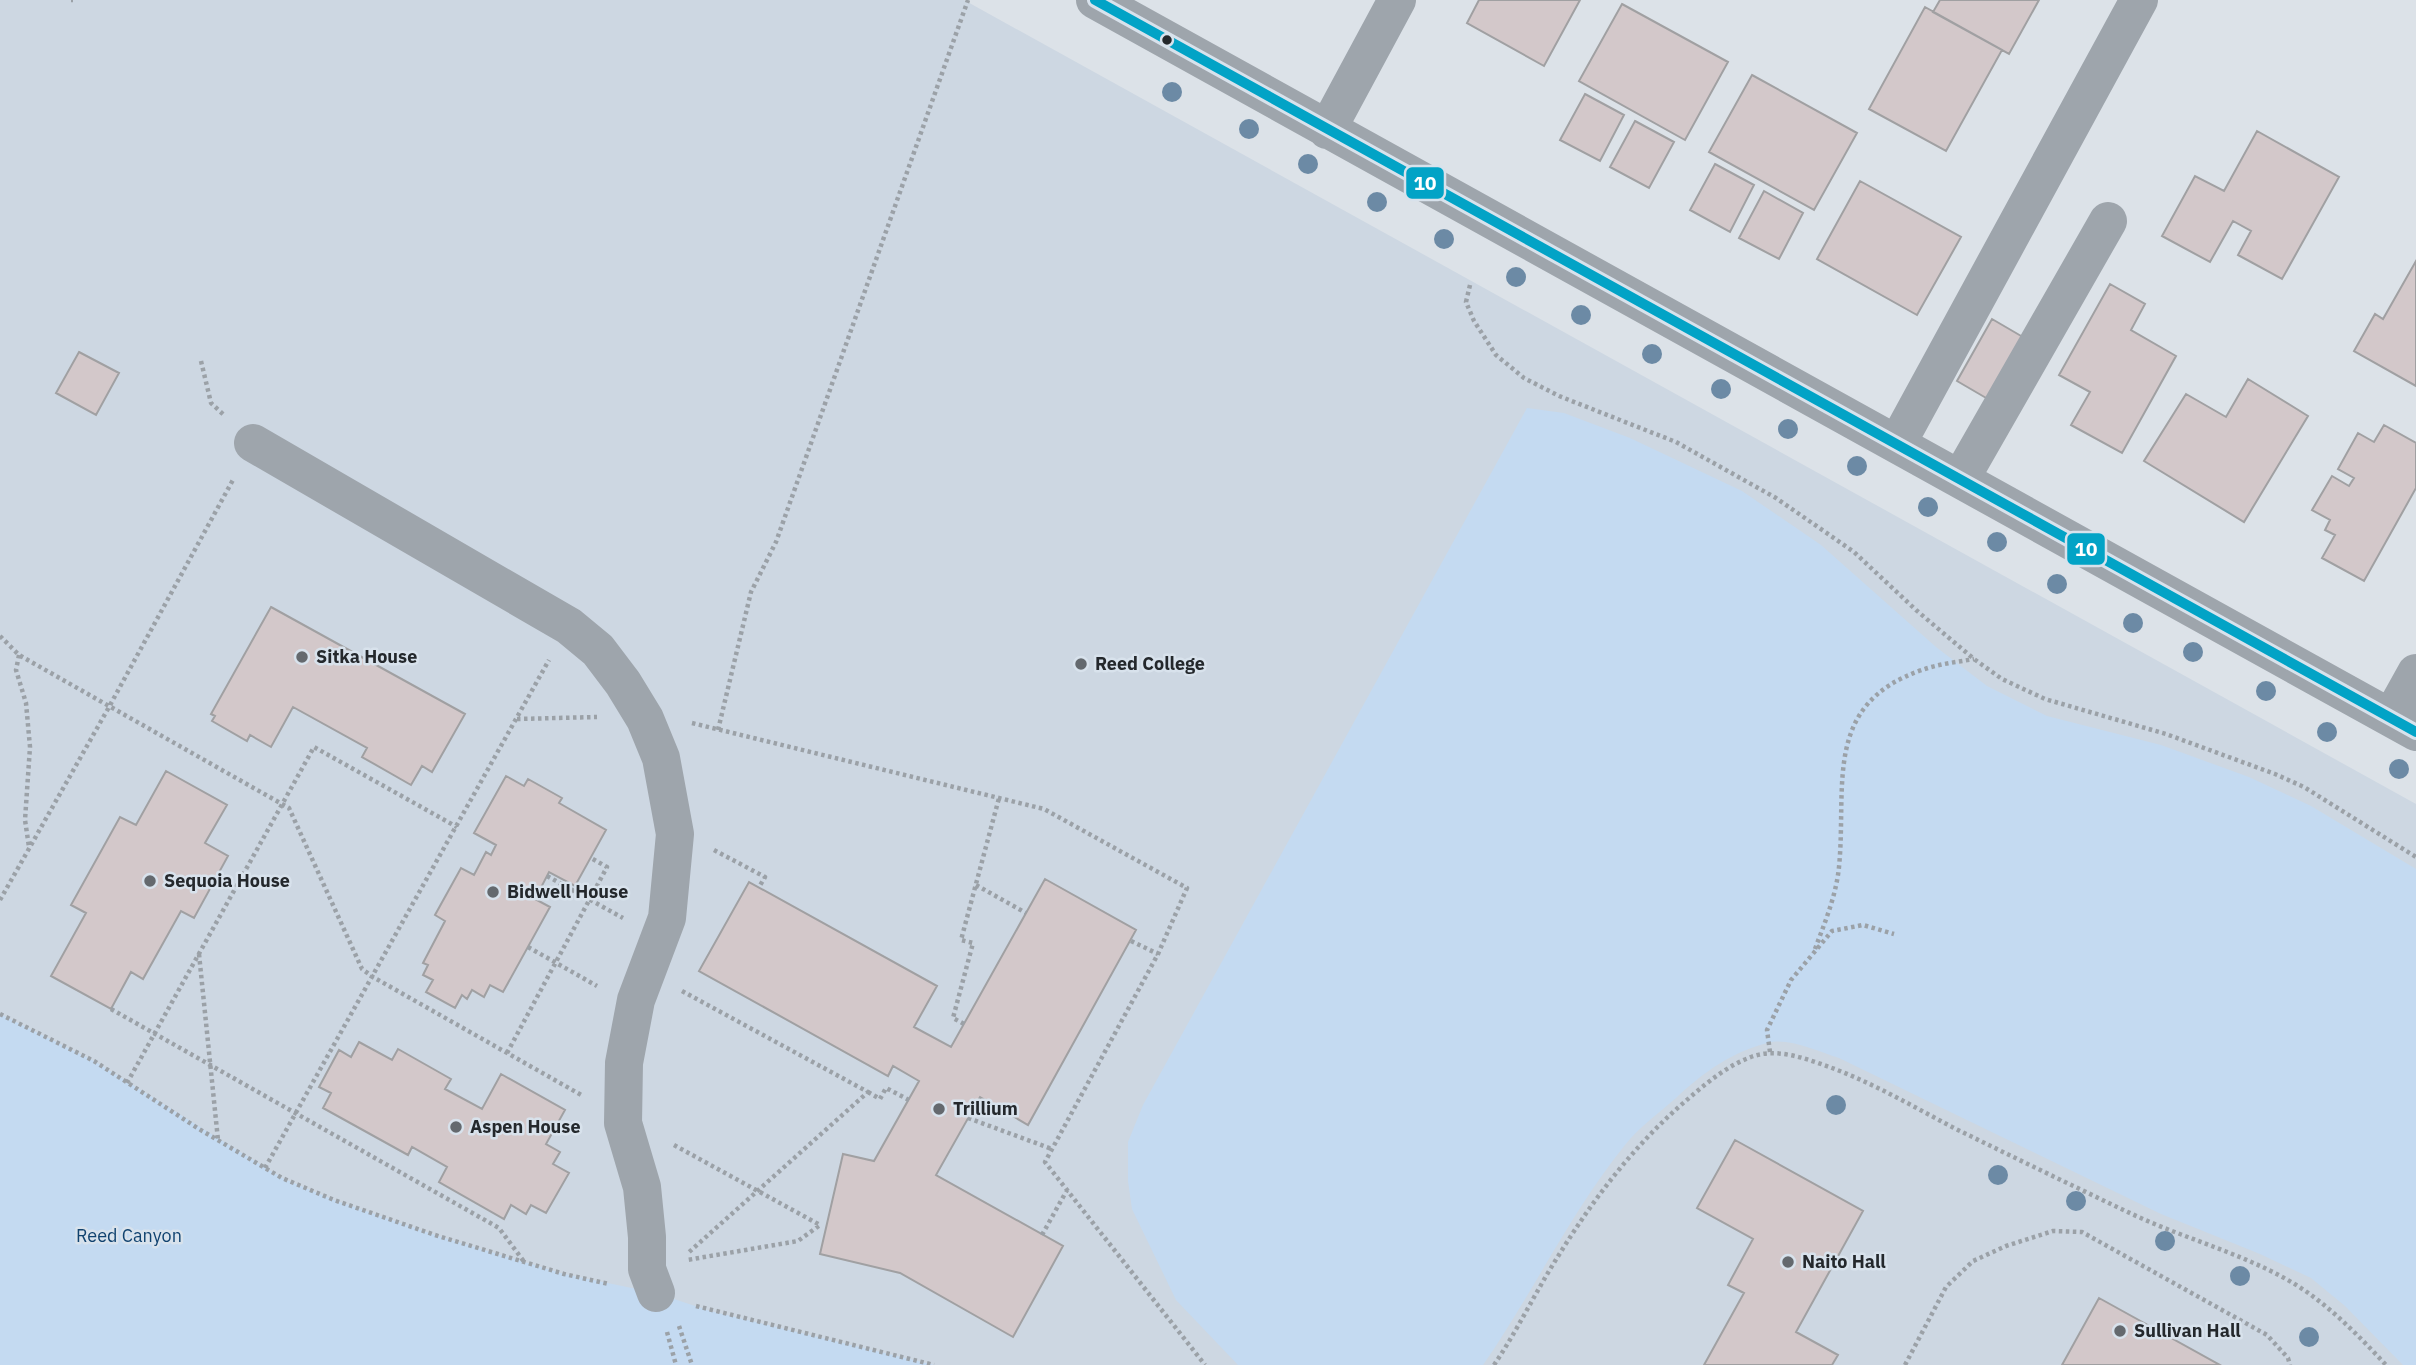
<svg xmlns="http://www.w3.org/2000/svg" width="2416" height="1365" font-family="'IBM Plex Sans',sans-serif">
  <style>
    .built { fill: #cdd7e2 }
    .green { fill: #c4daf1 }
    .building { fill: #d3c8ca; stroke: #a0a0a2; stroke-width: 2 }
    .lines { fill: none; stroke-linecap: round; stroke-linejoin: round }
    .path { stroke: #9ba1a7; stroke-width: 4.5; stroke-dasharray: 3.5 3.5; stroke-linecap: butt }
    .minor { stroke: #9ea5ac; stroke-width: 38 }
    .bus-1-casing { stroke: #d8e2ec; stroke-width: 16 }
    .bus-1 { stroke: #02a3c6; stroke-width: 10 }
    .tree { fill: #6c8aa5 }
    .bus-dot { fill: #24282c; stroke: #d8e2ec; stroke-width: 2.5 }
    .poi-dot { fill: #64696e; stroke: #d8e2ec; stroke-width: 2.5 }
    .labels { text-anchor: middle; stroke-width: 5; stroke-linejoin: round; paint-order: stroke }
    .poi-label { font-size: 18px; font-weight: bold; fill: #24282c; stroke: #d8e2ec; text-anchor: start }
    .park-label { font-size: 18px; fill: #10426f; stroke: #d8e2ec }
    .line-badge { stroke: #d8e2ec; stroke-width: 2.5 }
    .badge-label { font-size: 19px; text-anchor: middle; font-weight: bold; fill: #fff }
  </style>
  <rect width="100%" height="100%" fill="#dce2e8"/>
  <!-- built -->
  <path class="built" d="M0,0H964L2416,804V1365H0Z"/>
  <!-- green -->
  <path class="green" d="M1527,408L1564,413L1630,438L1742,491L1821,545L1936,647L1987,686L2047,716L2161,745L2249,777L2311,806L2416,869V1365H2403L2345,1306L2311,1278L2260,1254L2161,1214L1839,1058C1819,1052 1792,1039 1772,1042C1736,1049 1702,1073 1676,1098C1659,1113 1639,1127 1625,1145C1570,1213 1533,1293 1483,1365H1238L1176,1300L1132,1209L1128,1181V1142L1143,1105Z
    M0,1014L94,1061L282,1178L334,1200L435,1235L564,1274L656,1293L710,1311L934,1365H0Z"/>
  <!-- building -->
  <path class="building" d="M1479,0H1580L1544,66L1467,23Z
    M1940,0H2039L2009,54L1933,12Z
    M1622,4L1728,62L1685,140L1579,81Z
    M1925,7L2002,50L1946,151L1869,109Z
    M1752,75L1857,133L1814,210L1709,152Z
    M1585,94L1624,115L1600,161L1560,140Z
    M1635,121L1674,142L1649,188L1610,167Z
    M2257,131L2339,177L2282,279L2238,255L2251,231L2233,221L2210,262L2162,236L2195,176L2224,191Z
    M1715,164L1754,185L1730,232L1690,210Z
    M1860,181L1961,237L1917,315L1817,259Z
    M1764,191L1803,213L1779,259L1739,238Z
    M2416,261V386L2354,351L2375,314L2383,319Z
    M2110,284L2145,304L2131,330L2176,356L2122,453L2071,425L2090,392L2059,375Z
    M1992,319L2028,340L1993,402L1957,381Z
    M79,352L119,373L96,415L56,393Z
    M2248,379L2308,416L2244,522L2144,461L2186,394L2226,417Z
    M2384,425L2416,443V488L2364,581L2322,558L2335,535L2325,530L2330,520L2312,510L2332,476L2349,486L2354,478L2338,469L2358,433L2374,442Z
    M271,607L465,714L432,772L422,766L411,785L362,757L367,748L293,707L271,747L250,735L247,741L212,721L215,716L211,714Z
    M166,771L227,805L205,843L228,856L194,918L181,911L143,979L131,972L111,1009L51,976L86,913L71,905L120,817L136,825Z
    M506,776L524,786L528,779L562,798L559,803L606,830L575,886L549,872L535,899L550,907L503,992L490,985L484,997L472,990L467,999L462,995L455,1008L426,992L433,980L423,975L428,965L423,963L445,921L435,915L461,868L474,875L486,852L491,855L496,845L474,833Z
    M1045,879L1136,930L1028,1125L980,1097L936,1175L1063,1246L1013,1337L900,1273L820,1254L843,1154L874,1161L919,1081L893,1066L888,1076L699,971L749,882L937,986L914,1027L951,1047Z
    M359,1042L392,1060L398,1049L451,1079L445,1089L482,1109L501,1074L565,1110L546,1144L560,1152L553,1164L569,1173L546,1213L531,1205L526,1214L511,1205L504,1219L439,1182L447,1167L412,1147L408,1155L323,1108L331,1093L319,1087L339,1050L351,1057Z
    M1735,1140L1863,1211L1796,1332L1838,1355L1832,1365H1704L1744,1293L1728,1285L1753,1239L1697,1208Z
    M2099,1298L2220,1365H2062Z"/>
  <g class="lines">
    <!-- path -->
    <path class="path" d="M71,0H73
      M1470,285L1466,302L1474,321L1496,355L1524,378L1559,396L1676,442L1776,498L1854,552L1916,610L1974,659L2002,679L2045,699L2166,734L2275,774L2304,787L2416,857
      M201,361L211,403L225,416
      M0,636L19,655L289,808L362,969L373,977L583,1096
      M19,655L16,670L26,703L30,747L25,820L29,847
      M517,719L597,717
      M692,723L1044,809L1187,888L1158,954L1045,1162L1205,1365
      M718,730L751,592L776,542L968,0
      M714,850L765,877L759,887
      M547,876L623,918
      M976,885L1026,913
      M0,900L109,707L234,478
      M1131,941L1158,954
      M528,947L597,986
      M1815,949C1825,922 1836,896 1839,867C1847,785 1822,704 1922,670C1938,664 1957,662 1974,659
      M199,954L218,1140
      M682,991L868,1092L688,1253
      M111,1009L499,1228L525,1263
      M0,1014L94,1061L199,1129L282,1178L334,1200L435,1235L564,1274L609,1284
      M964,1024L953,1018L973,943L961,940L999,798
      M1770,1052L1767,1030L1791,980L1832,931L1863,925L1894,934
      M507,1053L607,867L591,858
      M127,1083L314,747L457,827
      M868,1092L880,1099L886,1088L909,1100
      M968,1118L1052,1149
      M674,1145L820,1225L798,1241L687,1260
      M265,1168L549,660
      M1042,1235L1067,1190
      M696,1306L934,1365
      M679,1326L692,1365
      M667,1332L676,1365
      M1494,1365C1517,1331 1535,1293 1557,1258C1592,1201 1631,1149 1681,1105C1702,1087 1724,1067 1751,1057C1777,1047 1807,1059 1832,1068C1875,1084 1914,1107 1954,1128C2013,1157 2073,1186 2132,1214C2185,1239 2242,1253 2293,1283C2328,1304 2358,1335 2386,1365
      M1905,1365L1946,1287L1973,1261L2006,1246L2053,1231L2082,1232L2267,1335L2288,1358L2290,1365"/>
    <!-- minor -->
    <path class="minor" d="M1095,0L2416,732
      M1327,130L1397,0
      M253,443L569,626L598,650L623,683L645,719L661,758L675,834L667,918L636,1000L624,1063L623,1123L642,1187L647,1237V1269L656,1293
      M1897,444L2139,0
      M1961,478L2108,221
      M2391,718L2416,673"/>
    <defs>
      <path id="bus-1" d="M1095,0L2416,732"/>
    </defs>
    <!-- bus-1 casing -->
    <use href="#bus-1" class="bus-1-casing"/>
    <!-- bus-1 -->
    <use href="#bus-1" class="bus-1"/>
  </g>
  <!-- trees -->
  <g class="tree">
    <circle cx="1172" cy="92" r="10"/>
    <circle cx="1249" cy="129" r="10"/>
    <circle cx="1308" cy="164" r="10"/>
    <circle cx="1377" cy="202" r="10"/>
    <circle cx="1444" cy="239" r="10"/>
    <circle cx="1516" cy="277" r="10"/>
    <circle cx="1581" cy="315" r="10"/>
    <circle cx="1652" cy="354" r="10"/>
    <circle cx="1721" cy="389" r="10"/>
    <circle cx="1788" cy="429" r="10"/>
    <circle cx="1857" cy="466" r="10"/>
    <circle cx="1928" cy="507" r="10"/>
    <circle cx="1997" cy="542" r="10"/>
    <circle cx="2057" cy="584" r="10"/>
    <circle cx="2133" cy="623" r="10"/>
    <circle cx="2193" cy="652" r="10"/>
    <circle cx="2266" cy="691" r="10"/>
    <circle cx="2327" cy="732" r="10"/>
    <circle cx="2399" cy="769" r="10"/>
    <circle cx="1836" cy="1105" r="10"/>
    <circle cx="1998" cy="1175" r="10"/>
    <circle cx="2076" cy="1201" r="10"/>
    <circle cx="2165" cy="1241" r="10"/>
    <circle cx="2240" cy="1276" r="10"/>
    <circle cx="2309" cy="1337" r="10"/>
  </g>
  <!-- markers -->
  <circle class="bus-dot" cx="1167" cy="40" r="6"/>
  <g class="poi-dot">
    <circle cx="302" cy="657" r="7"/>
    <circle cx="1081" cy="664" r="7"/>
    <circle cx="150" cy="881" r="7"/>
    <circle cx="493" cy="892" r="7"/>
    <circle cx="939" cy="1109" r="7"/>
    <circle cx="456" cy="1127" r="7"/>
    <circle cx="1788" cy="1262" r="7"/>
    <circle cx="2120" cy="1331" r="7"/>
  </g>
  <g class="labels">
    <!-- poi labels -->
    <g class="poi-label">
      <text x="316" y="663">Sitka House</text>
      <text x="1095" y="670">Reed College</text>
      <text x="164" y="887">Sequoia House</text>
      <text x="507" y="898">Bidwell House</text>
      <text x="953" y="1115">Trillium</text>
      <text x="470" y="1133">Aspen House</text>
      <text x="1802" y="1268">Naito Hall</text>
      <text x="2134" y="1337">Sullivan Hall</text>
    </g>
    <!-- park labels -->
    <g class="park-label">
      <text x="129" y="1242">Reed Canyon</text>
    </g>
  </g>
  <g class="line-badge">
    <rect x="1405" y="166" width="40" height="34" rx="7" fill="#02a3c6"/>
    <rect x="2066" y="532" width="40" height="34" rx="7" fill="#02a3c6"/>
  </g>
  <g class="badge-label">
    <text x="1425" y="190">10</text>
    <text x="2086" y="556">10</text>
  </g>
</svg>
